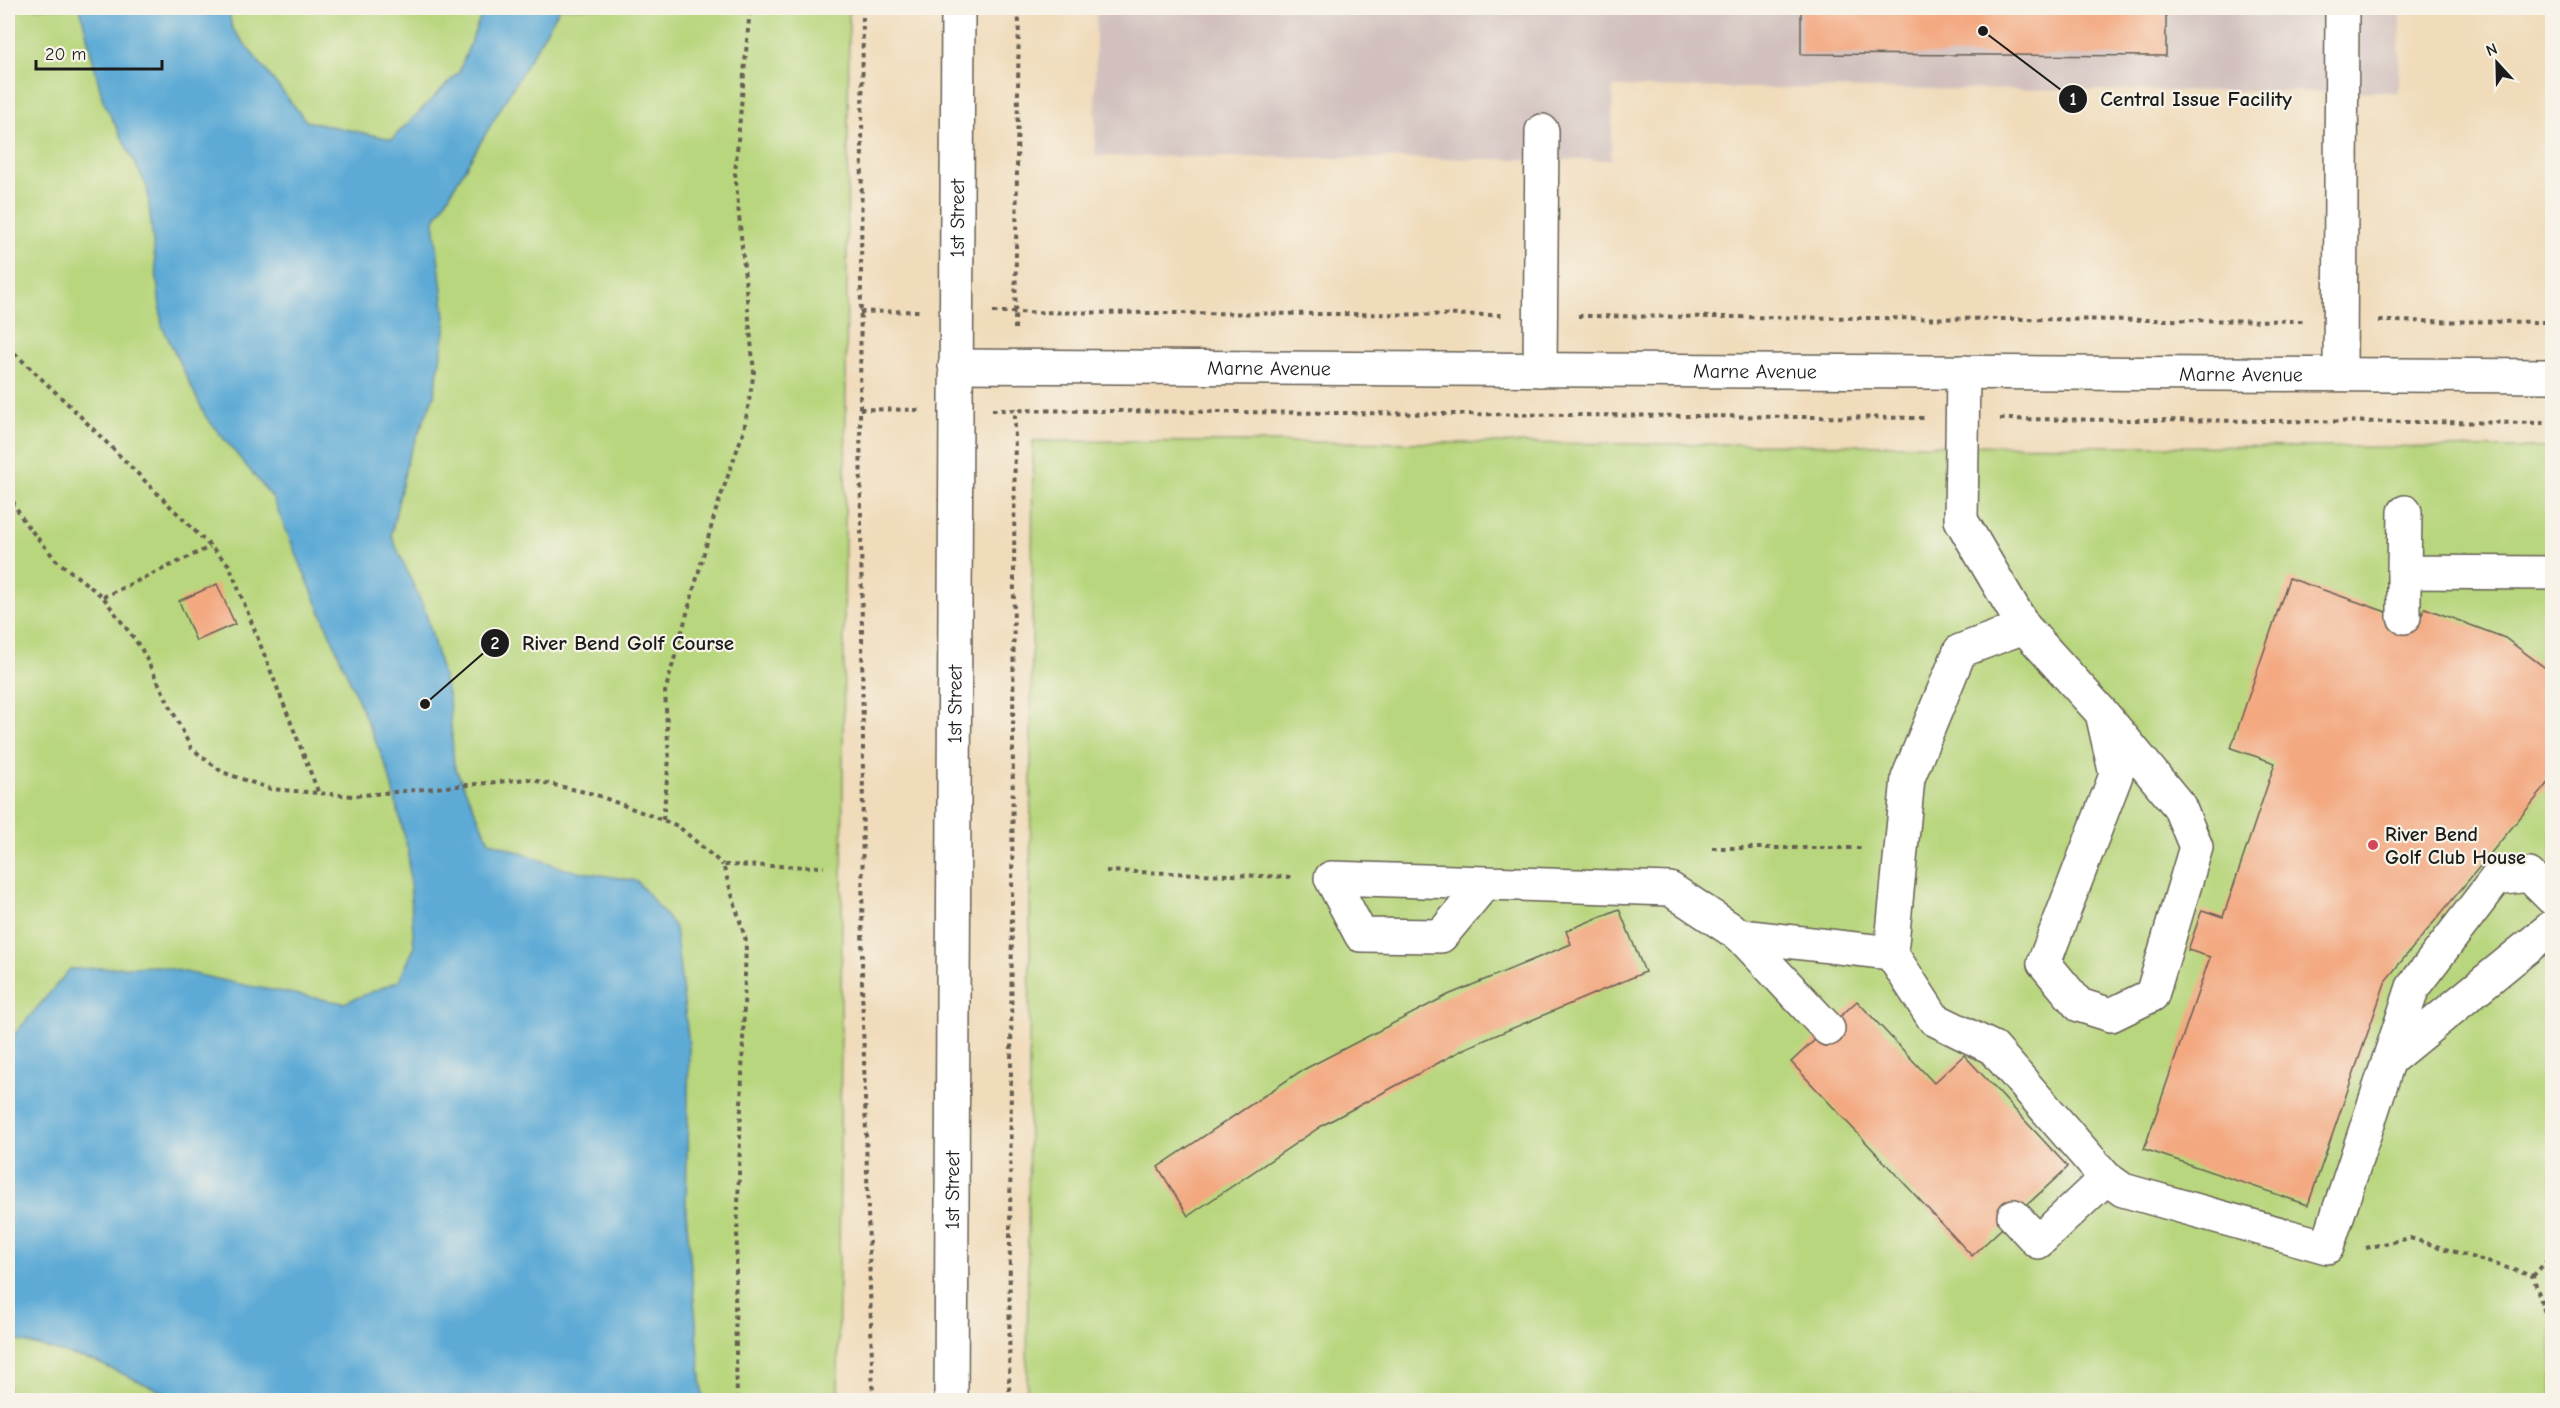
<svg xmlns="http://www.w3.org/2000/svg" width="2560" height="1408" font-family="'Comic Neue',sans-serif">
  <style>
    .industrial { fill: #d1c0bd }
    .green { fill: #b8d67d; stroke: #6a794c; stroke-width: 1.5 }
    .water { fill: #5daad6; stroke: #3c6379; stroke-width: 1.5 }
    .building { fill: #f3a880 }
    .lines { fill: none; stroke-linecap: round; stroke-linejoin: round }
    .minor-casing { stroke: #665f53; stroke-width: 36 }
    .major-casing { stroke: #665f53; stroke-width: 36 }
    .path { stroke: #665f53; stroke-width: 4; stroke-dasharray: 4.5 4.5; stroke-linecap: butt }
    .minor { stroke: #fff; stroke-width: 33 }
    .major { stroke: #fff; stroke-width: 33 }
    .poi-dot { fill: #d1495b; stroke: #f7f3e8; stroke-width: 2 }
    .labels { text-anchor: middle; stroke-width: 4.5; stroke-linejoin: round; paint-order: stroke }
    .street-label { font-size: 20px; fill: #1c1c1c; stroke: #f7f3e8 }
    .poi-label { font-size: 20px; font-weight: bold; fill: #1c1c1c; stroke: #f7f3e8; text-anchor: start }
    .leader { fill: none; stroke: #1c1c1c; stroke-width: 2 }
    .callout-dot { fill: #1c1c1c; stroke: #f7f3e8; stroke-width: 2 }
    .mark-label { font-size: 18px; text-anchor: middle; font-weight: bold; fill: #fff }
    .callout-label { font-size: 21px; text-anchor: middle; font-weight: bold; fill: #1c1c1c; stroke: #f7f3e8; stroke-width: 4.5; stroke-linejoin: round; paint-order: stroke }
  </style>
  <rect width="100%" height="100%" fill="#f7f3e8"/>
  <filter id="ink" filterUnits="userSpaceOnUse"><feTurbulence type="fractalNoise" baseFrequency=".0167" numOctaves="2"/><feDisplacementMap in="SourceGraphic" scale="12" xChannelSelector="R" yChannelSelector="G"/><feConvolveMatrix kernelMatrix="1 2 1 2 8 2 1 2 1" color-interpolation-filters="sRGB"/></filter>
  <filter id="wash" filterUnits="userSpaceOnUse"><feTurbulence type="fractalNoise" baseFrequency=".008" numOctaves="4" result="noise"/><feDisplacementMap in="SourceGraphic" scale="24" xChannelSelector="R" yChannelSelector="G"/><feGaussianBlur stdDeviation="1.35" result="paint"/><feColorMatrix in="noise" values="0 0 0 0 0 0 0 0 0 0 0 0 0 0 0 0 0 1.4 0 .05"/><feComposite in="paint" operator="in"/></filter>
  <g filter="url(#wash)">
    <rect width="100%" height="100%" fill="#f0dbba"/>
    <!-- industrial -->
    <path class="industrial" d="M1096,8H2400L2399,92L1613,87L1611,160L1095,156Z"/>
    <!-- green -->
    <path class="green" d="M8,8H849L838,1400H8Z
      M1033,441L2552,448V1400H1027Z"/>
    <!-- water -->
    <path class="water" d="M80,8H228L232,28L306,121L392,139L459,72L484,8H560L434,221L446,325L434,396L408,458L391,535L426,613L449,698L454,765L489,841L565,869L637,881L675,927L689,1045L686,1211L703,1400H181L94,1361L8,1338V1042L70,969L158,966L244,985L344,1003L399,981L414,948L408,851L388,771L272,497L206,417L162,326L147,187L103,101Z"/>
    <g id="blocks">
      <!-- building -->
      <path class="building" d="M1801,8H2166V56L1801,54Z
        M2289,578L2418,623L2425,608L2505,638L2552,673V779L2386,980L2308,1205L2144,1149L2210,957L2188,950L2202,910L2223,917L2275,763L2231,748Z
        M217,584L235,624L196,641L179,601Z
        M1619,909L1645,972L1466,1048L1323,1125L1188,1216L1158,1167L1301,1071L1448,995L1571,944L1566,931Z
        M1857,1001L1934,1083L1964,1055L2068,1167L1972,1256L1791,1062Z"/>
    </g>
  </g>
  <g filter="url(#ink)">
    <use href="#blocks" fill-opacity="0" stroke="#665f53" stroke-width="1.5"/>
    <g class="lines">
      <defs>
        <g id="minor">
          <path id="s1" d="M955,366L2552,376"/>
          <path d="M1540,370L1542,131"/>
          <path d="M1963,372L1961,520L2024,627L2102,713L2179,806L2196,847L2152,995L2111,1015L2079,1005L2044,963L2116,775L2102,713"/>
          <path d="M2340,374L2342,8"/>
          <path d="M2405,512L2404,572L2552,573"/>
          <path d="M2404,572V617"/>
          <path d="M2024,627L1960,651L1908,778L1891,953L1934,1019L1993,1048L2106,1178L2123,1190L2327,1247L2413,987L2496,879L2529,875L2552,898"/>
          <path d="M1485,883L1441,936L1361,935L1331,878L1670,889L1741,936L1891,953"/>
          <path d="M1741,936L1828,1029"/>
          <path d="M2389,1060L2552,927"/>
          <path d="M2014,1216L2038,1242L2106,1178"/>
        </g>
        <g id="major">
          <path id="s2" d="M951,1400L958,8"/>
        </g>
      </defs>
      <!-- minor casing -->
      <use href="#minor" class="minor-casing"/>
      <!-- major casing -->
      <use href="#major" class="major-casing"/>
      <!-- path -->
      <path class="path" d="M581,8L582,9
        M863,8L860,409L863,747L862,984L873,1400
        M860,312L920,311
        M993,312L1502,315
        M1578,316L2303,321
        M2379,321L2552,322
        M1015,329L1019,8
        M8,347L69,405L229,565L319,794
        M860,409L919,410
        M992,410L1924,418
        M2000,419L2552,423
        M8,493L25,523L56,560L103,597L141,648L191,748L222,772L271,789L353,796L528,779L594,794L678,826L723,865
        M103,597L210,547
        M663,820L669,759L665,692L716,510L744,430L754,372L735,173L750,8
        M1712,848H1864
        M1106,871L1294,877
        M2366,1248L2410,1238L2533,1276L2552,1334
        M2533,1276L2552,1255
        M737,1400L735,1304L746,941L723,865L824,867
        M1009,1400L1015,408"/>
      <!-- minor -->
      <use href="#minor" class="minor"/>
      <!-- major -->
      <use href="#major" class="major"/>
    </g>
  </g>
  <!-- markers -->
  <circle class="poi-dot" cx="2373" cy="845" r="6"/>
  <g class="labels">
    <!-- street labels -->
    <g class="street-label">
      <text dy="7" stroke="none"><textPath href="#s2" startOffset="1182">1st Street</textPath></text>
      <text dy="7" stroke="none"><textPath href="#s1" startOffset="314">Marne Avenue</textPath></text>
      <text dy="7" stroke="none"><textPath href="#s1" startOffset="800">Marne Avenue</textPath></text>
      <text dy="7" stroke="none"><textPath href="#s1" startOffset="1286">Marne Avenue</textPath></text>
      <text dy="7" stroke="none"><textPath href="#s2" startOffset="696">1st Street</textPath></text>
      <text dy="7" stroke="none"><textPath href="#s2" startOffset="210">1st Street</textPath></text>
    </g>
    <!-- poi labels -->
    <g class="poi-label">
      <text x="2385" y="841">River Bend<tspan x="2385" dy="23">Golf Club House</tspan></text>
    </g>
  </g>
  <!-- callouts -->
  <path class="leader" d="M1983 31L2073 99M425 704L495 643"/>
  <g class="callout-dot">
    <circle cx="1983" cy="31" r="6"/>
    <circle cx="425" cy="704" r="6"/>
    <circle cx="2073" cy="99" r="15"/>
    <circle cx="495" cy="643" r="15"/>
  </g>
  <g class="mark-label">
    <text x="2073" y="105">1</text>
    <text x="495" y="649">2</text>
  </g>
  <g class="callout-label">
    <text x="2196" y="106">Central Issue Facility</text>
    <text x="628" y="650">River Bend Golf Course</text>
  </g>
  <!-- margin -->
  <rect width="2560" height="1408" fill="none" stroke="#f7f3e8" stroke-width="30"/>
  <!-- north arrow -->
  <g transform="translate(2497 63) rotate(338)" stroke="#f7f3e8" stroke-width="4.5" paint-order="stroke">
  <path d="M0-4.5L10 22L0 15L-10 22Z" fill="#1c1c1c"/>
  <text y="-9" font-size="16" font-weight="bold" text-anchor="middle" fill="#1c1c1c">N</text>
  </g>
  <!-- scale -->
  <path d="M36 60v9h126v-9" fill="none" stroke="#1c1c1c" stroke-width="3"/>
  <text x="45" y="60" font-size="18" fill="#1c1c1c" stroke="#f7f3e8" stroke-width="4.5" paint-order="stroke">20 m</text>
</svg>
